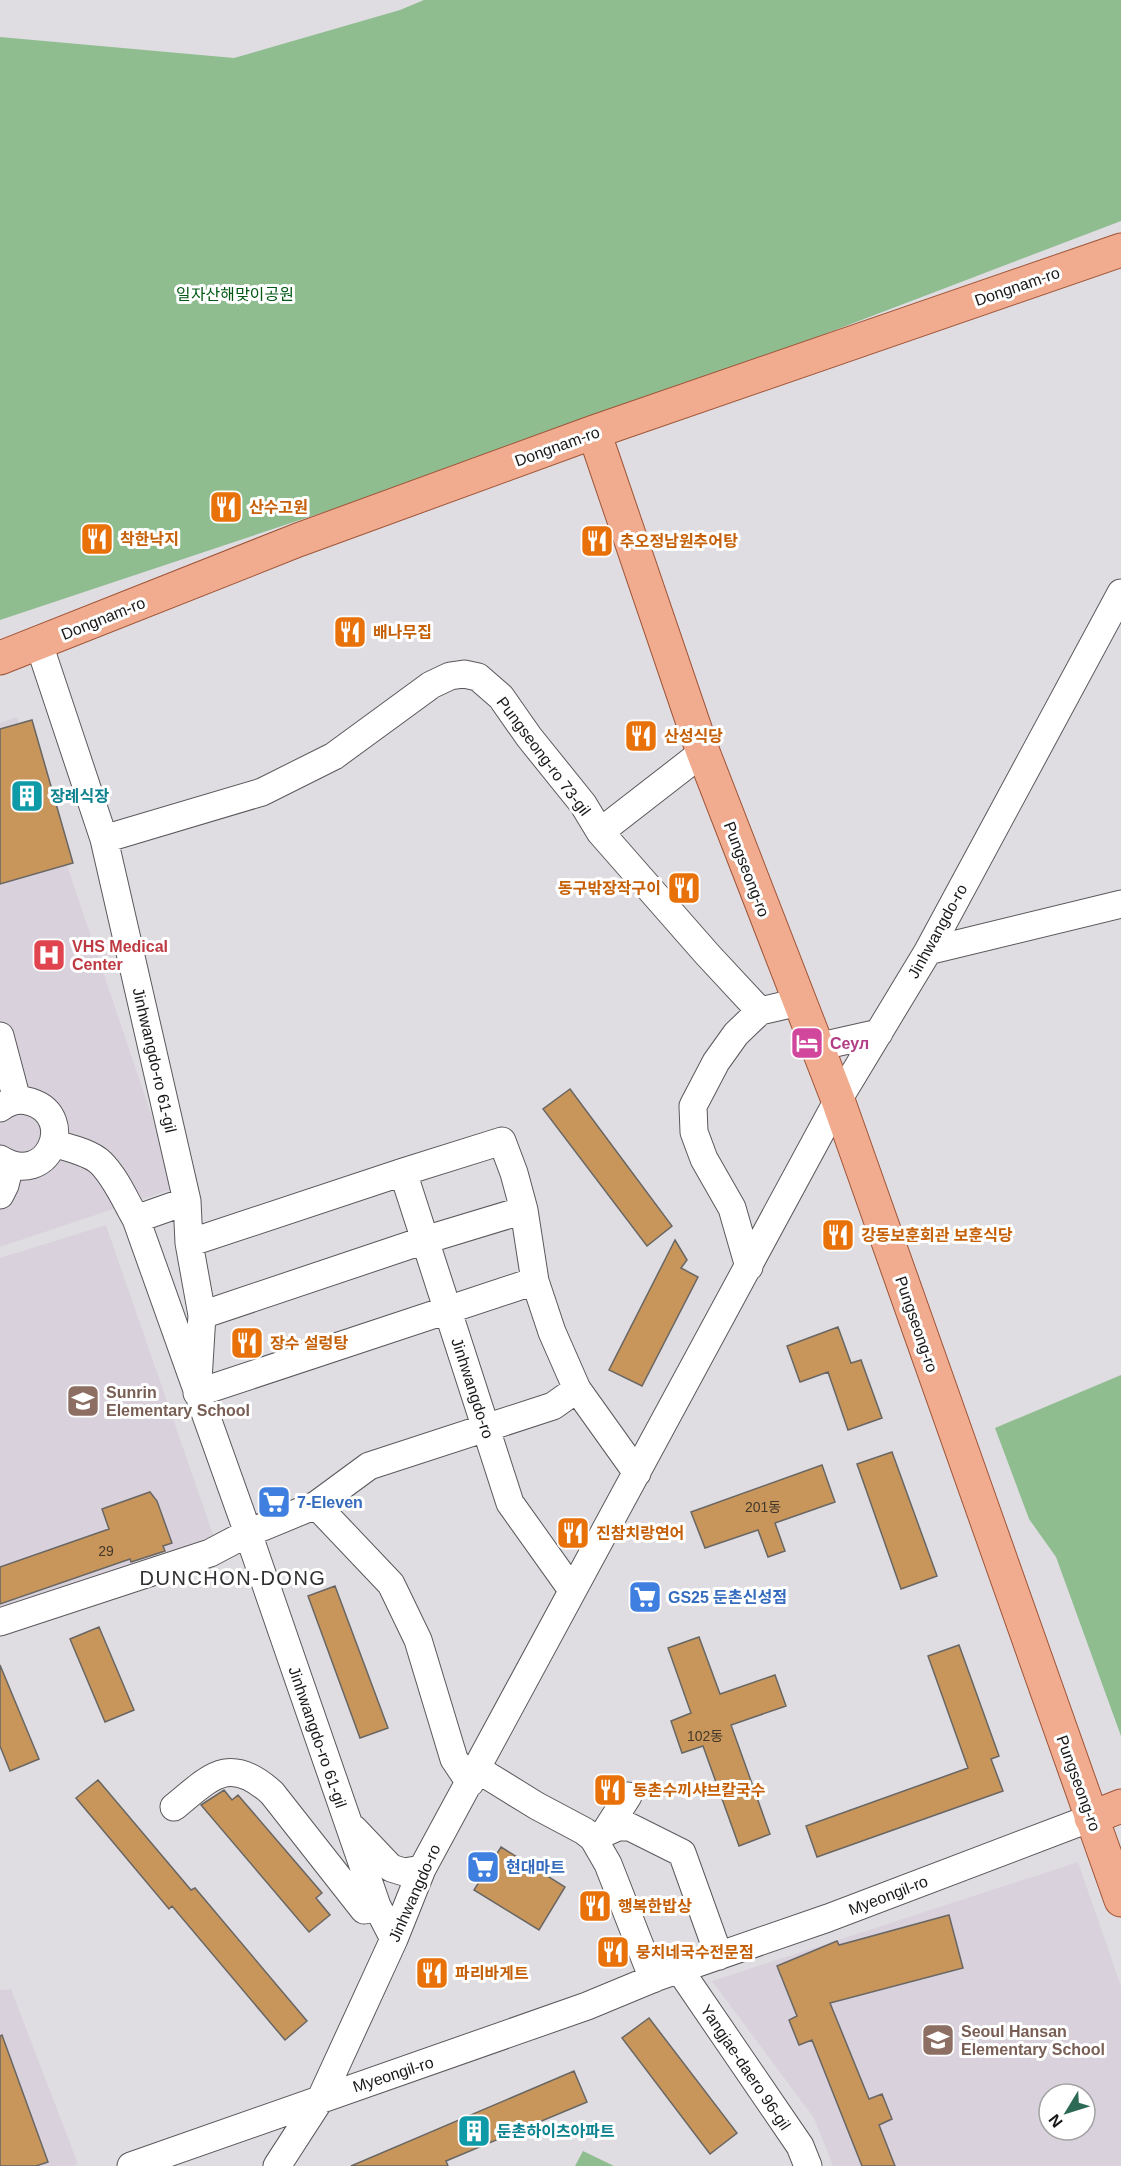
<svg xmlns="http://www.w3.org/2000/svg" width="1121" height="2166" font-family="Helvetica,'Noto Sans KR',sans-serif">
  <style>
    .built { fill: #d9d2dd; fill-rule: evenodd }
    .park { fill: #8fbd90 }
    .building { fill: #c8965b; stroke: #696663; stroke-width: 1.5 }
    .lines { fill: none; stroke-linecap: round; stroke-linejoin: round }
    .minor-casing { stroke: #5a585b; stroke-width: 29 }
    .major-casing { stroke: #9f5437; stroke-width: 35 }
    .minor { stroke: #fff; stroke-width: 27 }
    .major { stroke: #f1ac90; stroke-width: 33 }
    .labels { text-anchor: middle; stroke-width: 6; stroke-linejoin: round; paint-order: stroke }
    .number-label { font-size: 14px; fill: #45382a }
    .street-label { font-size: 16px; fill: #19191a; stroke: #fff }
    .park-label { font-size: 16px; fill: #005812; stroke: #fff }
    .food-label { font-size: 16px; font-weight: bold; fill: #c56008; stroke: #fff; text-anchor: start }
    .culture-label { font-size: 16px; font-weight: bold; fill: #0d838f; stroke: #fff; text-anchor: start }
    .health-label { font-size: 16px; font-weight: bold; fill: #be3a42; stroke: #fff; text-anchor: start }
    .hotel-label { font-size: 16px; font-weight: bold; fill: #b23c85; stroke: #fff; text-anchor: start }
    .education-label { font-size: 16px; font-weight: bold; fill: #785e54; stroke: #fff; text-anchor: start }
    .shop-label { font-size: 16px; font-weight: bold; fill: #366cbe; stroke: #fff; text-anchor: start }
    .quarter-label { font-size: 20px; letter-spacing: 1.5px; fill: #312f32; stroke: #fff }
  </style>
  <rect width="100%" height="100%" fill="#dfdde1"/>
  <!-- built -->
  <path class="built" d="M17,717L176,1188L0,1247V723Z
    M106,1225L216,1543L0,1614V1258Z
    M1078,1862L1121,1986V2166H833L814,2118L712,1981ZM1049,2094H1085V2130H1049Z
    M11,1989L78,2164L72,2166H0V1990Z"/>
  <!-- park -->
  <path class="park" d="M424,0H1121V221L594,422L0,620V37L234,58L400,10Z
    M1121,1375V1736L1056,1557L1029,1519L995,1428Z
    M583,2151L614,2166H575Z"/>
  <!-- building -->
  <path class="building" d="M32,720L73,863L0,884V729Z
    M570,1089L672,1226L647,1246L543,1109Z
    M675,1240L687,1260L681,1268L698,1277L642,1386L609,1370Z
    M838,1327L851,1363L861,1360L882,1418L848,1430L828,1372L800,1382L787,1346Z
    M892,1452L937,1576L901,1589L857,1464Z
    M822,1465L835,1502L775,1523L785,1551L768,1557L758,1530L705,1548L691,1512Z
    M150,1492L157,1501L172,1543L163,1546L165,1551L131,1562L130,1559L0,1604V1567L109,1529L102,1509Z
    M335,1586L388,1728L360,1738L308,1596Z
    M99,1627L134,1710L105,1722L70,1639Z
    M699,1637L720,1694L775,1675L786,1706L731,1725L770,1834L739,1846L703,1746L682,1753L671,1721L691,1713L668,1648Z
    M959,1645L999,1756L991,1759L1003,1791L817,1857L806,1826L968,1768L928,1656Z
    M0,1665L39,1759L10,1771L0,1746Z
    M98,1780L191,1890L195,1888L307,2021L285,2040L172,1906L169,1909L76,1798Z
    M224,1790L232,1800L238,1795L322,1893L316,1898L330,1915L309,1932L201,1805Z
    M501,1847L565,1887L539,1930L474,1890Z
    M949,1915L963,1968L830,2003L869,2099L882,2094L892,2119L879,2125L895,2166H862L812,2040L799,2045L789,2020L797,2016L777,1966L837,1941L839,1945Z
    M649,2018L737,2133L710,2154L622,2038Z
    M2,2035L48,2162L36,2166H0V2036Z
    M574,2071L587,2102L446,2161L448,2166H351Z"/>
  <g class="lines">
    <defs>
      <path id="minor" d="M39,644L104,839L187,1201L189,1243L202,1315L198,1380
        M600,832L703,752
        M104,839L262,792L334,756L431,685L450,676L464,674L478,677L501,697L529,737L583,804L600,832L707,954L760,1011L799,1002
        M928,951L1121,904
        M0,1036L17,1100
        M817,1047L879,1033
        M0,1108C9,1101 20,1098 31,1102C78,1117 48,1189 0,1159
        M53,1143C68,1148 90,1152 101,1163C116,1178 125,1200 136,1219L248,1533L377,1906L394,1939
        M403,1172L510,1503L572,1590
        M0,1195L5,1185L10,1165
        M136,1219L187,1201
        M189,1243L403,1172L502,1141L514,1173L524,1210L535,1281L552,1332L577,1389L637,1473
        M749,1267L732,1208L704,1159L694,1132L693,1106L716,1062L736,1034L760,1011
        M202,1315L425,1240L524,1210
        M197,1393L535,1281
        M316,1505L391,1584L418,1640L454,1759L470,1783
        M0,1622L210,1553L248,1533L316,1505L369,1466L553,1406L577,1389
        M477,1769L537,1806L584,1831L593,1838L608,1864L653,1979
        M174,1807C211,1777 229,1754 272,1793L364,1910L377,1906
        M354,1829L391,1868L404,1872L422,1869
        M605,1832L628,1796
        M593,1838L618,1827H630L682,1853L719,1956
        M679,1969L800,2146L808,2166
        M131,2166L587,2006L657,1977L828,1918L1091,1818
        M277,2166L321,2098L394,1939L422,1869L838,1100L928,951L1121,593"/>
      <path id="major" d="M594,432L703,752L838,1100L1121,1900
        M0,658L298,540L594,432L1121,250
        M1091,1818L1121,1806"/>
    </defs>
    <!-- minor casing -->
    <use href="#minor" class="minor-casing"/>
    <!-- major casing -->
    <use href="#major" class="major-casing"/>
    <!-- minor -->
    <use href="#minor" class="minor"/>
    <!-- major -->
    <use href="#major" class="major"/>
  </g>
  <!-- icons -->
  <defs>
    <symbol id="restaurant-square" viewBox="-11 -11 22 22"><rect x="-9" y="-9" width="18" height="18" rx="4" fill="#e8710a" stroke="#fff"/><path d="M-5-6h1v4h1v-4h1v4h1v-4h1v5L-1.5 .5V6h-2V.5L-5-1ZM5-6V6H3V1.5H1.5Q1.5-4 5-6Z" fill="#fff"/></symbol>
    <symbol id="building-square" viewBox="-11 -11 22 22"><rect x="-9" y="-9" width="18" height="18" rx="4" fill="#0f9aa8" stroke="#fff"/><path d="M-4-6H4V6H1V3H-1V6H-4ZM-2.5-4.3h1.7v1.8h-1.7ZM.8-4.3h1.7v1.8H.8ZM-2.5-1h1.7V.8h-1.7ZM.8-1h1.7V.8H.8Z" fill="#fff"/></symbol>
    <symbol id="hospital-square" viewBox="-11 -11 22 22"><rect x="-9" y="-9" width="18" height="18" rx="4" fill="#e0444e" stroke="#fff"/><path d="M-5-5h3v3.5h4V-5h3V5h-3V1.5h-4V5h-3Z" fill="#fff"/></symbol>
    <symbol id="hotel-square" viewBox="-11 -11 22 22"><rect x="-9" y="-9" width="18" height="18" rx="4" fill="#d1479c" stroke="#fff"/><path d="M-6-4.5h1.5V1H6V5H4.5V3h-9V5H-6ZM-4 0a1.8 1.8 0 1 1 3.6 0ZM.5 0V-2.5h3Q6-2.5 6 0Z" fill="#fff"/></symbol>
    <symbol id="school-square" viewBox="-11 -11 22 22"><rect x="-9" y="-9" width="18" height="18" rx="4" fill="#8d6e63" stroke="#fff"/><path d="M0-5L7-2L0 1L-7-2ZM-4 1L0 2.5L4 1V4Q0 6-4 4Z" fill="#fff"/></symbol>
    <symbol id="supermarket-square" viewBox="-11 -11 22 22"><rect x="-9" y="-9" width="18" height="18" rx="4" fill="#3f7fe0" stroke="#fff"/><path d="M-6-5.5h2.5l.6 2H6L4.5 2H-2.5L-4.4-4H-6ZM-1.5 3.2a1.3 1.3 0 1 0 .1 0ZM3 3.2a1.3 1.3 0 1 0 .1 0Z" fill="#fff"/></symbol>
  </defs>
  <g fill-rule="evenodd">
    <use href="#restaurant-square" x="207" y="488" width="38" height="38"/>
    <use href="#restaurant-square" x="78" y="520" width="38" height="38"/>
    <use href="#restaurant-square" x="578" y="522" width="38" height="38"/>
    <use href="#restaurant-square" x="331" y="613" width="38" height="38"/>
    <use href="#restaurant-square" x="622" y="717" width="38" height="38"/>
    <use href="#building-square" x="8" y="777" width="38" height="38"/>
    <use href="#restaurant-square" x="665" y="869" width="38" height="38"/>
    <use href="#hospital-square" x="30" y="936" width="38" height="38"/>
    <use href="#hotel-square" x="788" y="1024" width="38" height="38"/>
    <use href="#restaurant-square" x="819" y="1216" width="38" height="38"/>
    <use href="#restaurant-square" x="228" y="1324" width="38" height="38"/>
    <use href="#school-square" x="64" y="1382" width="38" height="38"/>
    <use href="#supermarket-square" x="255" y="1483" width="38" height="38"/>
    <use href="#restaurant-square" x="554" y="1514" width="38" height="38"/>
    <use href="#supermarket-square" x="626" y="1578" width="38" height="38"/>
    <use href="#restaurant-square" x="591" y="1771" width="38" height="38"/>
    <use href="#supermarket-square" x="464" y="1848" width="38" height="38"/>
    <use href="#restaurant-square" x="576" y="1887" width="38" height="38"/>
    <use href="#restaurant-square" x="594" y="1933" width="38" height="38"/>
    <use href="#restaurant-square" x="413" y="1954" width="38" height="38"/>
    <use href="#school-square" x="919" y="2021" width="38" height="38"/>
    <use href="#building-square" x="455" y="2112" width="38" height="38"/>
  </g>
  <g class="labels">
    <!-- number labels -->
    <g class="number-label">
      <text x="763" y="1512">201동</text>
      <text x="106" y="1556">29</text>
      <text x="705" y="1741">102동</text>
    </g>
    <!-- street labels -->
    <g class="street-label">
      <text transform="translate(1017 286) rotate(-19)" y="6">Dongnam-ro</text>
      <text transform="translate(557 446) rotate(-20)" y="6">Dongnam-ro</text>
      <text transform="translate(103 618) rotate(-22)" y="6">Dongnam-ro</text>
      <text transform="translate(544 756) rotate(53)" y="6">Pungseong-ro 73-gil</text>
      <text transform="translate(747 869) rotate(69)" y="6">Pungseong-ro</text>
      <text transform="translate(937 931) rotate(-61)" y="6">Jinhwangdo-ro</text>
      <text transform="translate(155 1060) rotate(77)" y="6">Jinhwangdo-ro 61-gil</text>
      <text transform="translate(917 1324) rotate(71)" y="6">Pungseong-ro</text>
      <text transform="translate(473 1388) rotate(72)" y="6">Jinhwangdo-ro</text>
      <text transform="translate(318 1737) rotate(71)" y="6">Jinhwangdo-ro 61-gil</text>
      <text transform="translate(1079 1783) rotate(70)" y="6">Pungseong-ro</text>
      <text transform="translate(414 1893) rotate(-66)" y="6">Jinhwangdo-ro</text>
      <text transform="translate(888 1895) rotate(-21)" y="6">Myeongil-ro</text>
      <text transform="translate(746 2067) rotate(56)" y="6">Yangjae-daero 96-gil</text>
      <text transform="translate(393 2074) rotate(-18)" y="6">Myeongil-ro</text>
    </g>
    <!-- park labels -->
    <g class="park-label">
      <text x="235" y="300">일자산해맞이공원</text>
    </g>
    <!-- food labels -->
    <g class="food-label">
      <text x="249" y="513">산수고원</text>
      <text x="120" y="545">착한낙지</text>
      <text x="620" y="547">추오정남원추어탕</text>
      <text x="373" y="638">배나무집</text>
      <text x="664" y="742">산성식당</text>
      <text x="661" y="894" text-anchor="end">동구밖장작구이</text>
      <text x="861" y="1241">강동보훈회관 보훈식당</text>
      <text x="270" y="1349">장수 설렁탕</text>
      <text x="596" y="1539">진참치랑연어</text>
      <text x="633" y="1796">동촌수끼샤브칼국수</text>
      <text x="618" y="1912">행복한밥상</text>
      <text x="636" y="1958">뭉치네국수전문점</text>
      <text x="455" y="1979">파리바게트</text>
    </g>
    <!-- culture labels -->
    <g class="culture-label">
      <text x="50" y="802">장례식장</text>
      <text x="497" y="2137">둔촌하이츠아파트</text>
    </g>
    <!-- health labels -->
    <g class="health-label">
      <text x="72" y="952">VHS Medical<tspan x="72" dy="18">Center</tspan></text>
    </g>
    <!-- hotel labels -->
    <g class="hotel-label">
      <text x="830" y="1049">Сеул</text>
    </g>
    <!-- education labels -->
    <g class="education-label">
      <text x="106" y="1398">Sunrin<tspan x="106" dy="18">Elementary School</tspan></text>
      <text x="961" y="2037">Seoul Hansan<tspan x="961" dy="18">Elementary School</tspan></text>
    </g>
    <!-- shop labels -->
    <g class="shop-label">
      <text x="297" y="1508">7-Eleven</text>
      <text x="668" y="1603">GS25 둔촌신성점</text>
      <text x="506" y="1873">현대마트</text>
    </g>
    <!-- quarter labels -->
    <g class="quarter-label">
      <text x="233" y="1585">DUNCHON-DONG</text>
    </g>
  </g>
  <!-- north arrow -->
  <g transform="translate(1067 2112) rotate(232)"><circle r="28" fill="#ffffff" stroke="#a3a3a3" stroke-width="1.5"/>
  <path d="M0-4.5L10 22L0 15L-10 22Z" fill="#2d6a56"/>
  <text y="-9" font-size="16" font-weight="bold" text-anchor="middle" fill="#19191a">N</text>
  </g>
</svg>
